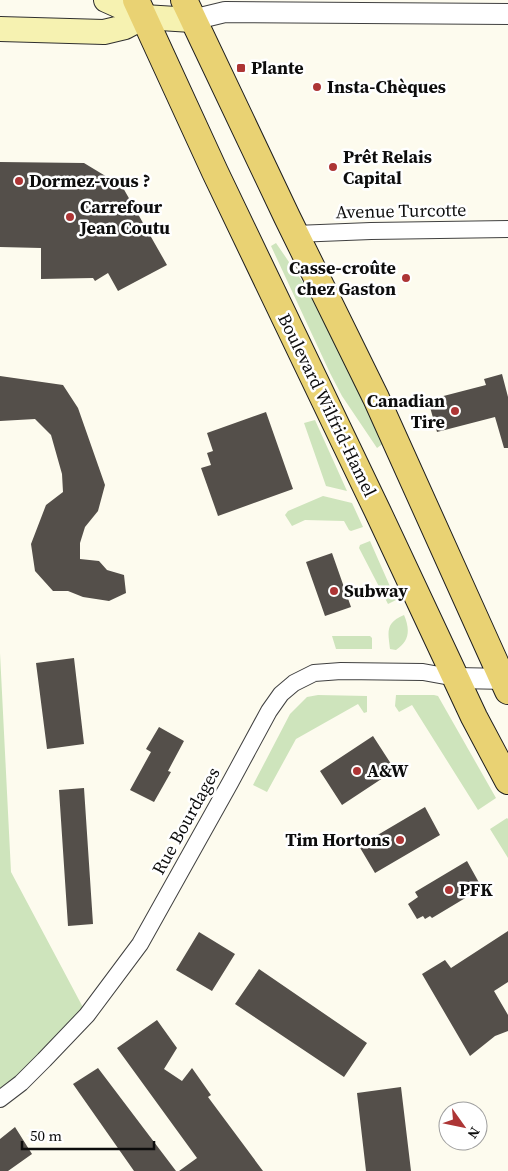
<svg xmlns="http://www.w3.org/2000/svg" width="508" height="1171" font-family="'Source Serif 4',serif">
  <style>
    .green { fill: #cee4bc }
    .building { fill: #544f4a }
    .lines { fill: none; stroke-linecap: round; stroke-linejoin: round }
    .minor-casing { stroke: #404040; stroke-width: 18 }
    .tertiary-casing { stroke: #404040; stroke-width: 22 }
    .secondary-casing { stroke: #2f2f2f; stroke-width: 26 }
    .primary-casing { stroke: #1e1e1e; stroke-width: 28 }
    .minor { stroke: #fff; stroke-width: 16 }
    .tertiary { stroke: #fff; stroke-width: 20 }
    .secondary { stroke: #f6f2b1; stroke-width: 24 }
    .primary { stroke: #e9d273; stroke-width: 26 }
    .poi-dot { fill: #ad3535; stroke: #fff; stroke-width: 2 }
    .labels { text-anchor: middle; stroke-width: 5; stroke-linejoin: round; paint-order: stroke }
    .poi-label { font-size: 18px; font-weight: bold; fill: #0d0d0d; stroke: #fff; text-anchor: start }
    .street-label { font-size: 18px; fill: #0d0d0d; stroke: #fff }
  </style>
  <rect width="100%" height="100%" fill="#fdfbee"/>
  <!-- green -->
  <path class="green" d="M276,243L317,303L384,443L377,448L342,396L330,373L271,246Z
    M315,420L347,491L326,486L304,423Z
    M323,496L352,503L363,527L351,531L349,530L344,521L305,520L292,526L285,515L288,511Z
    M370,541L396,600L388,604L359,548L360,545Z
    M404,615C410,629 410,641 396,650L390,649C388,632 385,623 404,615Z
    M332,636H370L372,638V649H336Z
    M0,653L11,872L87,1015L0,1099Z
    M318,695L367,696V712L364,713L358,704L296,739L267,792L253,785L290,714L307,697Z
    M396,695H434L438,696L496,798L478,810L412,705L399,712L395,706Z
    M507,818L508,819V858L490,829Z"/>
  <!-- building -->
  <path class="building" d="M0,162L84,163L122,186L167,265L118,291L108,273L95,281L93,278L41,279V248L0,247Z
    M502,374L508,397V448H504L495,417L437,432L428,400L486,385L484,379Z
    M0,376L63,385L78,408L105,485L98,511L85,527L80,543V559L99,561L107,570L124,575L126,593L109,601L83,597L68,591H53L35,571L31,544L46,505L63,492L62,474L51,435L35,419L0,421Z
    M266,412L293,489L218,516L201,468L211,465L207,453L213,451L207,433Z
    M332,553L351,607L325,616L306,562Z
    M74,658L84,744L47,749L36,663Z
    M159,727L184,741L168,771L171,772L154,802L130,790L151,752L146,749Z
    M373,736L395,770L342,805L320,771Z
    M84,788L93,924L68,926L59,790Z
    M425,807L440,835L375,873L359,846Z
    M467,861L482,888L432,918L430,916L425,919L423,916L417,919L408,904L418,897L415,892Z
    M508,931V982L494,991L508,1015V1031L495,1036L470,1056L422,974L445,960L451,968Z
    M199,932L235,954L212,991L176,970Z
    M259,969L367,1043L344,1077L235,1004Z
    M157,1020L177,1048L164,1069L182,1081L192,1068L211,1095L208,1097L263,1171H179L197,1158L117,1048Z
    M98,1068L176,1171H134L73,1084Z
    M401,1087L411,1171H366L357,1093Z
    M15,1127L32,1154L8,1171H0V1139Z"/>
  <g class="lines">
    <defs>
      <path id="minor" d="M295,234L371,231L508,229
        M0,1099L21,1083L44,1060L87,1015L140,944L230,783L269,711L281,694L294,683L314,673L341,671L423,672L456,678"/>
      <path id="tertiary" d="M192,20L225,12L508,14
        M456,678L508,679"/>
      <path id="secondary" d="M106,0L144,17L192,20
        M0,29L104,32L125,27L144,17"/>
      <path id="primary" d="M136,0L215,172L377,510L474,717L508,781
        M184,0L287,217L376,398L508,691"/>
    </defs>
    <!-- minor casing -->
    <use href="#minor" class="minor-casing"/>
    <!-- tertiary casing -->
    <use href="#tertiary" class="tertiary-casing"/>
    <!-- secondary casing -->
    <use href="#secondary" class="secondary-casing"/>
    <!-- primary casing -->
    <use href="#primary" class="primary-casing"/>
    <!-- minor -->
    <use href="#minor" class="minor"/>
    <!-- tertiary -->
    <use href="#tertiary" class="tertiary"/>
    <!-- secondary -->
    <use href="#secondary" class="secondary"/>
    <!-- primary -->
    <use href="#primary" class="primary"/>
  </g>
  <!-- markers -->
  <g class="poi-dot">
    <rect x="236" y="63" width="10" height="10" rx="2.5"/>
    <circle cx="317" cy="87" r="5"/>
    <circle cx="333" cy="167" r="5"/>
    <circle cx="19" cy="181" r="5"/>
    <circle cx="70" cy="217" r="5"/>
    <circle cx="406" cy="278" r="5"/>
    <circle cx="455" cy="411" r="5"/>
    <circle cx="334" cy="591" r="5"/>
    <circle cx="357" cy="771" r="5"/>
    <circle cx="400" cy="840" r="5"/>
    <circle cx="449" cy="890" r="5"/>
  </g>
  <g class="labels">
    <!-- poi labels -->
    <g class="poi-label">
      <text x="251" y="74">Plante</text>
      <text x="327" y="93">Insta-Chèques</text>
      <text x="343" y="163">Prêt Relais<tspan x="343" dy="21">Capital</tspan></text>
      <text x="29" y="187">Dormez-vous ?</text>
      <text x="80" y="213">Carrefour<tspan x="80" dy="21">Jean Coutu</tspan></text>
      <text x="396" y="274" text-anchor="end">Casse-croûte<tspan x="396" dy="21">chez Gaston</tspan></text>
      <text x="445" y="407" text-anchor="end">Canadian<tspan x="445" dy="21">Tire</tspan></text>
      <text x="344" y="597">Subway</text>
      <text x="367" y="777">A&amp;W</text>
      <text x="390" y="846" text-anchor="end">Tim Hortons</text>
      <text x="459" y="896">PFK</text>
    </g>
    <!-- street labels -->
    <g class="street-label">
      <text transform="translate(401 211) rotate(-1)" y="6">Avenue Turcotte</text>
      <text transform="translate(327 405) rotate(64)" y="6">Boulevard Wilfrid-Hamel</text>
      <text transform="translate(186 821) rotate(-61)" y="6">Rue Bourdages</text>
    </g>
  </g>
  <!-- north arrow -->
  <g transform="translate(463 1126) rotate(123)"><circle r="24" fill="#ffffff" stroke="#9e9e9e"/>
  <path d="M0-4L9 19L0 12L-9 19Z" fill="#ad3535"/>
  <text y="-8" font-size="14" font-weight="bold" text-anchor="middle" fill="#0d0d0d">N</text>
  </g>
  <!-- scale -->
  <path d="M22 1141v8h132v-8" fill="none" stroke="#0d0d0d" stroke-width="2.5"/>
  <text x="30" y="1141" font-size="15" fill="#0d0d0d" stroke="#ffffff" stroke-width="4" paint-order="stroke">50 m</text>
</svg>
